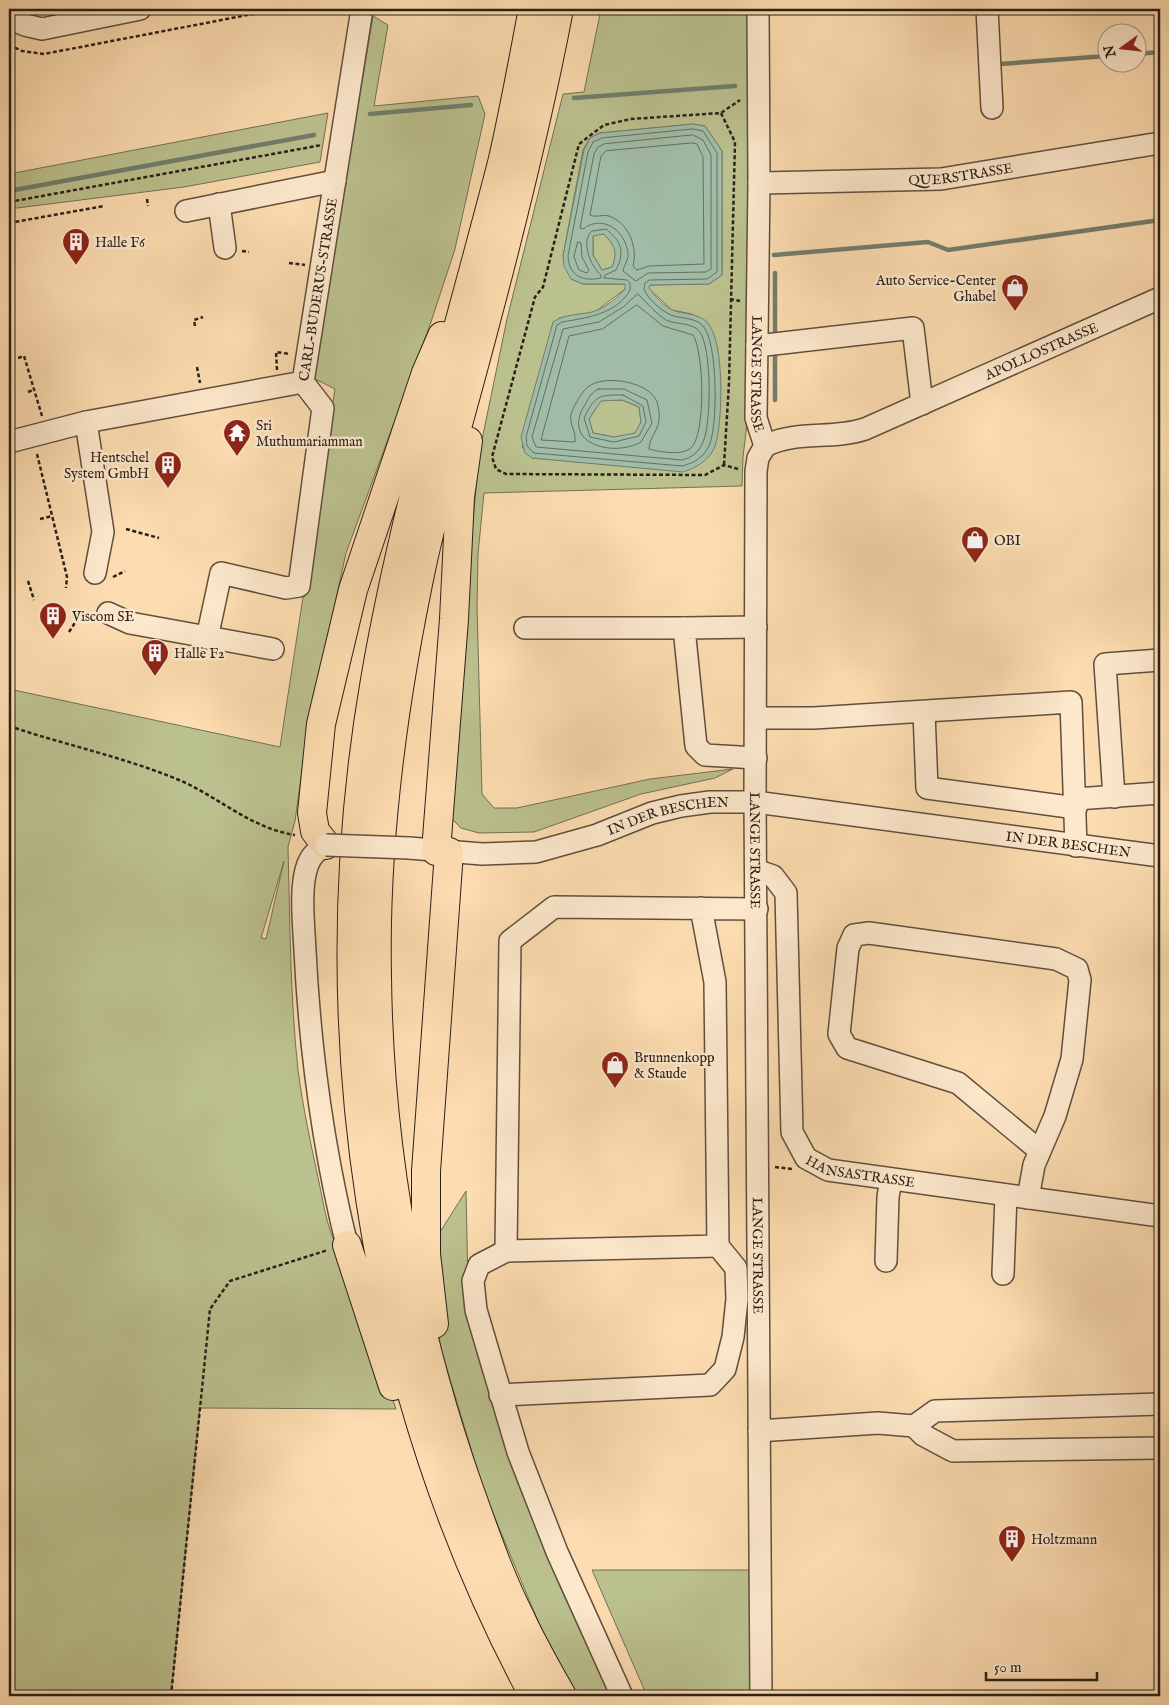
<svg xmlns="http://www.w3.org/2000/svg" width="1169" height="1705" font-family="'IM FELL English',serif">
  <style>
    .green { fill: #bbc18e; stroke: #737053; fill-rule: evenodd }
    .water { fill: #a0bca6; stroke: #717e6d; fill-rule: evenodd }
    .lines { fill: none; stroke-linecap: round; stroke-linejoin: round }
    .shore { stroke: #666e5f; stroke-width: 1 }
    .stream { stroke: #717e6d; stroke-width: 4.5 }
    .minor-casing { stroke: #5f4f3e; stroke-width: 24 }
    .highway-casing { stroke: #2b2018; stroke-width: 30 }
    .path { stroke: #2b2018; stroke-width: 2.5; stroke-dasharray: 4 2.5; stroke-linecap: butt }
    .minor { stroke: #fde8cc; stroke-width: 21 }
    .highway { stroke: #fcdcb0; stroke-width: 28 }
    .minor-bridge-casing { stroke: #5f4f3e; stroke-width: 24; stroke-linecap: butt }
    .minor-bridge { stroke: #fde8cc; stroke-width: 21 }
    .labels { text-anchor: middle; stroke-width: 5; stroke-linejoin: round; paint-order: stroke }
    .street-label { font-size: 14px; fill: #2b2018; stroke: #fde8cc }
    .poi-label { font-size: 14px; fill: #2b2018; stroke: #fde8cc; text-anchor: start }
  </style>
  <rect width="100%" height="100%" fill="#fcdcb0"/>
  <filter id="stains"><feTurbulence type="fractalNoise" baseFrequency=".004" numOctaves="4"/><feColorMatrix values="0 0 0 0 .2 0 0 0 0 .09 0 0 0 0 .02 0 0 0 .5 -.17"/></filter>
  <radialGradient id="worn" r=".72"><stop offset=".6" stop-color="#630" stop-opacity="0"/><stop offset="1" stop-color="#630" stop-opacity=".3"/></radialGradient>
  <!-- green -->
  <path class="green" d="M601,9H749V408L743,457L742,486L484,493L478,554L477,606L482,794L494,808H517L650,779L733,769L715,778L641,794L534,832L479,833L461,828L450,817V784L479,454L507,319L563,94L584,92ZM693,124L705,126L722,151V275L709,284L649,285V289L672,310L692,314L683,471L532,458L522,447L559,318L595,312L625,289L626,284H583L571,279L563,256L583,150L590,138L600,133Z
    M373,16L388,25L374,106L478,96L485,114L455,249L430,325L346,553L308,728L295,821L288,847C290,921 290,996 298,1070C303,1108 311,1145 319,1182C324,1205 328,1239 344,1256L396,1409L200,1408L171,1696H9V689L280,747L335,389L313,378ZM284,861L266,939L262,938H261Z
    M328,113L320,162L184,187L9,209V174Z
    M604,234C616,247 619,250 612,267L602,270L593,255V235Z
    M601,400H622L639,407L641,422L635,434L614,437L593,433L589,419Z
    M466,1191L468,1286L616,1696H562L548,1645L484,1492L441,1349L426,1254Z
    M592,1570H749L751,1696H647Z"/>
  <!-- water -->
  <path class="water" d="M693,124L705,126L722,151V275L709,284L650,285L649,288C655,296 665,308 675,311C685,314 699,314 707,322C725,341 723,422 715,446C710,460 696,468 683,472L532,458L525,453L521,437L553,322C564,314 579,315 592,312C604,309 617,298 625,289V284H583L571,279L564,266L563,256L584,150L590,138L600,133ZM604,234C615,246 618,252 612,267L602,270L593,255V236ZM622,400L639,407L641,422L635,433L614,437L593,433L589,419L601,401Z"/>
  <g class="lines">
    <!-- shore -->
    <path class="shore" d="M693,129L703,131L717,153V272L707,279L649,280L645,283L644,289C647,298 661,311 671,315C681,319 695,317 703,326C718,342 718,427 709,446C703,458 694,463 682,466L534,453L527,446L526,437L557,325L562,322C586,318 617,314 630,290V283L627,280L604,278L605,275L616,270C625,252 622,242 606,229L592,231C580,241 591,267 601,275V278C583,282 569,276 568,256L588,152L593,142L602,138Z
      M693,135L703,140L711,155V269L706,272L648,273L636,281L623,271C624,265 629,259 628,253C625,230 602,214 583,229L580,228L594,154L598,147L604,144Z
      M692,143L697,144L703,157L704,264L649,266L637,270L633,266C638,248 629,223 609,216C603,214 596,218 590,215L601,156L606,151Z
      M578,242L581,243L582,257L589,270L587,273L579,270L574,257Z
      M638,294C647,303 655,313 666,320C676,325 691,322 699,331C712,345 712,428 702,444C698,453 691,458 682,460L536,447L532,437L563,329L599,322L623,307Z
      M637,305L663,326L693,335C704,352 706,434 691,448C682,456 660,452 649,449C649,434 665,429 657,402C650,382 607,375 591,385C583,389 577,401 573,409C566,421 577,431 575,442L541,440L569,336L602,329Z
      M599,389H624L647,400L652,423L641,442C612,458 559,443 586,403C589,397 592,392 599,389Z
      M623,395L643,406L646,422L639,436L614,442L590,437L584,418C595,395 599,395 623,395Z"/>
    <!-- stream -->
    <path class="stream" d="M1136,54L1160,52
      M1000,64L1106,56
      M574,98L735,86
      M370,114L471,105
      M9,191L314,135
      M774,255L928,242L948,250L1160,220
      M775,335V273
      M775,349V400"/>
    <defs>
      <g id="minor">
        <path id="s1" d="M758,9L759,183L756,418L765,446L758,458L756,471L755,802L761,1696"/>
        <path d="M987,9L992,108"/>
        <path d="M9,16L11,19L25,25L42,29L140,9"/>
        <path id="s2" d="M759,183L941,179L1160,143"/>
        <path d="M219,204L225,248"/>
        <path d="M186,211L335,181"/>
        <path d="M757,346L913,328L922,404"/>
        <path d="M86,422L103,532L95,573"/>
        <path id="s3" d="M9,442L86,422L303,382L362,9"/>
        <path id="s4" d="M765,446C797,430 832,440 865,429L1160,298"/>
        <path d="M108,613L130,623L273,649"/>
        <path d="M525,628H684"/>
        <path d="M207,638L221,573L286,588L299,586L323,408L303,382"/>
        <path d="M924,712L927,788L1076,808"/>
        <path d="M757,718H814L1071,702L1076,846"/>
        <path d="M756,758L705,755L696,746L684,628L756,627"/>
        <path d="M1114,797L1105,664L1160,660"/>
        <path d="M1076,799L1160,793"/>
        <path d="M326,845C318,850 312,854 308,864C299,886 304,927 305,951C310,1050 323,1148 347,1245"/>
        <path id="s5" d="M409,848L482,854L536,852L597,835L652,813L681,806L710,802H755L1160,856"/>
        <path id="s6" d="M756,870L773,876L786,893L792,1132L806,1158L828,1170L1160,1216"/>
        <path d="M701,908L715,982L718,1246L506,1251L510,941L554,907L757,909"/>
        <path d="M1028,1198L1034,1165L1055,1116L1072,1059L1080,980L1077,969L1056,959L869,933L854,935L848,948L839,1034L847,1048L958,1083L1040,1151"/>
        <path d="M506,1251L479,1265L473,1281L476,1310L518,1452L557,1552L622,1696"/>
        <path d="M886,1261L888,1197L891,1179"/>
        <path d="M1003,1274L1006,1195"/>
        <path d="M500,1395L710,1385L725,1369L733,1337L737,1299L736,1268L718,1246"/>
        <path d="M914,1426L923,1435L953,1451L1160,1448"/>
        <path d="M759,1431L878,1423L914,1426L935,1411L1160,1404"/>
      </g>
      <path id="highway" d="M533,9C523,60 514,112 502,163C458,334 405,505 375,680C316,1022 369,1390 534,1696
        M559,9C539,114 513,219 485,324C465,402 441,480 423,560C394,696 374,836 377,976C379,1151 411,1324 469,1489C485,1533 500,1578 521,1619C533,1645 548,1671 562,1696
        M326,845L315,831L312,813L321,724L353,590L426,373L442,336
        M436,851L454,619L460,497L468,441
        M347,1245L393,1386
        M434,1324L426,1254V1171L449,852"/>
    </defs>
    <!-- minor casing -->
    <use href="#minor" class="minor-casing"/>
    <!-- highway casing -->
    <use href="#highway" class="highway-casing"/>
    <!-- path -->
    <path class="path" d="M9,45L22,51L44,54L279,9
      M721,113L735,142L729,383L724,465
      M147,199L148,206
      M9,202L322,145
      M9,223L104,206
      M242,251L249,252
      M289,263L305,265
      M730,299L740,301
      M195,326L194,320L203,317
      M18,358L24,356L42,416
      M197,367L200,383
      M277,370L276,352L290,354
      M28,392L33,390
      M37,454L67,577L66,588
      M738,469L724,465L705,475L506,474L496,469L492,457L535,297L543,287L579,144L604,125L631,119L721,113L740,100
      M40,519L52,516
      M126,529L159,538
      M113,577L125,571
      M28,581L34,600
      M69,632L80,615
      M9,726C65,745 124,757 179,780C219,797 250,828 295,835
      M775,1167L792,1169
      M171,1696L210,1309L230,1281L328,1250"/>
    <!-- minor -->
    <use href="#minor" class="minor"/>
    <!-- highway -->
    <use href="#highway" class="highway"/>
    <defs>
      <path id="minor-bridge" d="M326,845L409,848"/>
    </defs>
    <!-- minor-bridge casing -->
    <use href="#minor-bridge" class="minor-bridge-casing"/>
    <!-- minor-bridge -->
    <use href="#minor-bridge" class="minor-bridge"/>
  </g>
  <!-- icons -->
  <defs>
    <symbol id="building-pin" viewBox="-11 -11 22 30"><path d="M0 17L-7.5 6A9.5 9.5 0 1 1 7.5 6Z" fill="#8f2418" stroke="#fde8cc"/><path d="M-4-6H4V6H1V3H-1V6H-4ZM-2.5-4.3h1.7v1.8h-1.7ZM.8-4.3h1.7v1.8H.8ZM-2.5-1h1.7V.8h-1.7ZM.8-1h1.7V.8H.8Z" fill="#fff"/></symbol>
    <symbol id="shop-pin" viewBox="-11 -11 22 30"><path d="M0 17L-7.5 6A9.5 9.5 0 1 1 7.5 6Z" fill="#8f2418" stroke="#fde8cc"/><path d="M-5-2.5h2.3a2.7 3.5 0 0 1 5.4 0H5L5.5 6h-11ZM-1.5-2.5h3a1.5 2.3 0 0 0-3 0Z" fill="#fff"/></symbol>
    <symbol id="temple-pin" viewBox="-11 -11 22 30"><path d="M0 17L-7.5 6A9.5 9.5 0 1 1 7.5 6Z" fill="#8f2418" stroke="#fde8cc"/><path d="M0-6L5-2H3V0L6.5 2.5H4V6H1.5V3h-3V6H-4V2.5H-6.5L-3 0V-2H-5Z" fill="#fff"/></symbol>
  </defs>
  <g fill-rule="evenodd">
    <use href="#building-pin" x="60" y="226" width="32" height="43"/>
    <use href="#shop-pin" x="999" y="272" width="32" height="43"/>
    <use href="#temple-pin" x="221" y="417" width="32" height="43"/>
    <use href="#building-pin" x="152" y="449" width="32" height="43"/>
    <use href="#shop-pin" x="959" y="524" width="32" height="43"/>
    <use href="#building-pin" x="37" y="600" width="32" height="43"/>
    <use href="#building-pin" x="139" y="637" width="32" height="43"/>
    <use href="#shop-pin" x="599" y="1049" width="32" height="43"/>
    <use href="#building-pin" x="996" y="1523" width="32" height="43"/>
  </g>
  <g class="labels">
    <!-- street labels -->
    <g class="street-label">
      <text dy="5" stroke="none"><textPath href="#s2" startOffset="202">QUERSTRASSE</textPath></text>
      <text dy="5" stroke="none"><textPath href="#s3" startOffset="394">CARL-BUDERUS-STRASSE</textPath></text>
      <text dy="5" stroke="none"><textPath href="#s4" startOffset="295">APOLLOSTRASSE</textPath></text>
      <text dy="5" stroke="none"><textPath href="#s1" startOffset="365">LANGE STRASSE</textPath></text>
      <text dy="5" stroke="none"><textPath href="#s5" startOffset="265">IN DER BESCHEN</textPath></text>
      <text dy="5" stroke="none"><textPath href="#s5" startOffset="670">IN DER BESCHEN</textPath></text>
      <text dy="5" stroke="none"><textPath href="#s1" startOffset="845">LANGE STRASSE</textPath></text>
      <text dy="5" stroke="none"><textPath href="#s6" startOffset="365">HANSASTRASSE</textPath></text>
      <text dy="5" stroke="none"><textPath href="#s1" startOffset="1250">LANGE STRASSE</textPath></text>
    </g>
    <!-- poi labels -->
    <g class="poi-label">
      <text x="95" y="247">Halle F6</text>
      <text x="996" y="285" text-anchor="end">Auto Service-Center<tspan x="996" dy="16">Ghabel</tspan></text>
      <text x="256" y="430">Sri<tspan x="256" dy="16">Muthumariamman</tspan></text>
      <text x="149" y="462" text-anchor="end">Hentschel<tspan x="149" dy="16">System GmbH</tspan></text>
      <text x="994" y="545">OBI</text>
      <text x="72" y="621">Viscom SE</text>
      <text x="174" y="658">Halle F2</text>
      <text x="634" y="1062">Brunnenkopp<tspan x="634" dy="16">&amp; Staude</tspan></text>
      <text x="1031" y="1544">Holtzmann</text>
    </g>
  </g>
  <!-- margin -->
  <rect width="1169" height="1705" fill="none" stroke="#fcdcb0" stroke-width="30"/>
  <rect x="10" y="10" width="1149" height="1685" fill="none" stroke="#2b2018" stroke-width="2.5"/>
  <rect x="15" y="15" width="1139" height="1675" fill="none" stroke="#2b2018"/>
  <!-- north arrow -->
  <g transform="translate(1122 48) rotate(255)"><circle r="24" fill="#fde8cc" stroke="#a99884"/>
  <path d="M0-4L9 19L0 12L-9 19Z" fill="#8f2418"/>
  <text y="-8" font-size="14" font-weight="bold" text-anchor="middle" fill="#2b2018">N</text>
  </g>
  <!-- scale -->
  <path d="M986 1672v8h111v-8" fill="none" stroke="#2b2018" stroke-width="2.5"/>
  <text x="994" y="1672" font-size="15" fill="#2b2018" stroke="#fde8cc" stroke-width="4" paint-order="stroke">50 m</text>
  <rect width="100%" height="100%" filter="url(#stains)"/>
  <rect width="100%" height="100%" fill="url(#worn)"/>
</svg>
